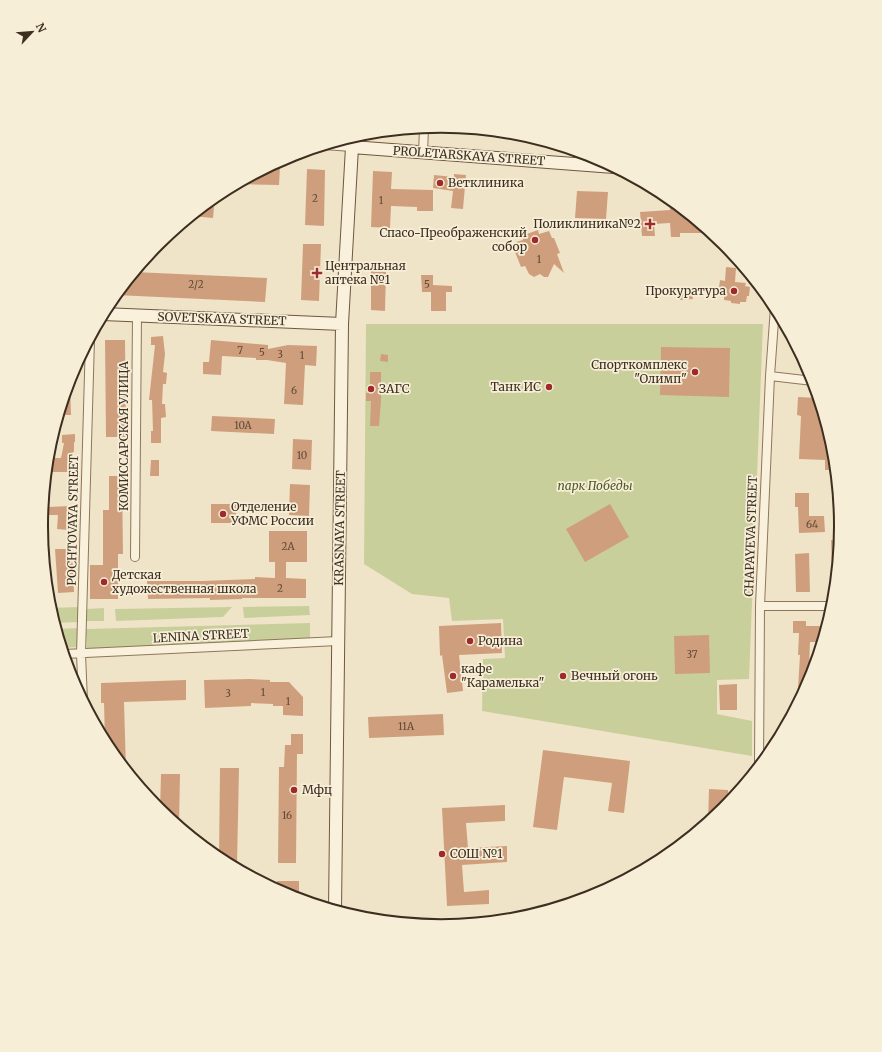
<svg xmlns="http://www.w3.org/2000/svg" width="882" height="1052" font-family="Merriweather,serif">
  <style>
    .green { fill: #c9cf9b }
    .building { fill: #cf9f7d }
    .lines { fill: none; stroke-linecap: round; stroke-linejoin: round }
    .street-casing { stroke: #8d765c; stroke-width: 10 }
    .secondary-casing { stroke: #6f573f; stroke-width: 14 }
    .street { stroke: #faf1dc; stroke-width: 8 }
    .secondary { stroke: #faf1dc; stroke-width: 12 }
    .poi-dot { fill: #9e2a2b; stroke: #f7eed8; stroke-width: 1.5 }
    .labels { text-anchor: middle; stroke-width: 3.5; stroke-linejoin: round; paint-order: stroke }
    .number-label { font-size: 10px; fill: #624a37 }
    .street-label { font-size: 12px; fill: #3d2e20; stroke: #f7eed8 }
    .poi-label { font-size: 12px; fill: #3d2e20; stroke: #f7eed8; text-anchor: start }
    .park-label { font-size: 12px; font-style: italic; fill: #4d5a26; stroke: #f7eed8 }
    .rim { fill: none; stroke: #3d2e20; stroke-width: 2 }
  </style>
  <rect width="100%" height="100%" fill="#f0e4c8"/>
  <!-- green -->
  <path class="green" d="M366,324H763L749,679L717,680V714L752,721V756L482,711L483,659L505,658L503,619L452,621L449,598L412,594L364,564Z
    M309,606L310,615L244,618L243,607Z
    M79,607V622L54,623L50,608Z
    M232,607L223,617L116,621L115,609Z
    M104,608V621H86L87,609Z
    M310,623V638L87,649L86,629Z
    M79,628L78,647L62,648L56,629Z"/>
  <!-- building -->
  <path class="building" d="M269,166L280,167L279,185L237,184Z
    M307,169L325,170L324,226L305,225Z
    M373,171L392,172L391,189L433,190V211H417V207L391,206L390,228L371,227Z
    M454,174L466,175L463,209L451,208L453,191L433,188L434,175L454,177Z
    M577,191L608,192L606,219L575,218Z
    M670,199L682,209L712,233H680V237H671L670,223L654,224L655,236H642L640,212L670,210Z
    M203,206L214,207L213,218L191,216Z
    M538,230L539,234L549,231L552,238H554L560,253L557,254L564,273L554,264L548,277H544L540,274L534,277L529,274L525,266L521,267L515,252L519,250L516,242L523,240L521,236Z
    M303,244H321L319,301L301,300Z
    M726,267L736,268L735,282L746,283L745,286L750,287L749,296H747L746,302H740V304L731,303V301L724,300V296L718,295L720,280L725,281Z
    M371,271L386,272L385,311L371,310Z
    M134,272L267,278L265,302L115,295Z
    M421,275H433V285L452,286V292H446V311H431V292H422Z
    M692,289L693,299L680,300L679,290Z
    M163,336L165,354L163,372L167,373L166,384H163L162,404H165L166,417L161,418V443H151V431H153L152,400H149L155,345H151V337Z
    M105,340H125L126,437H106Z
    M211,340L268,345V349L288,345L317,346L316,366L305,365L303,405L284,404L286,363L267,360H256V358L222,356L221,375L203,374V362H209Z
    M661,347L730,348L729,397L660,395Z
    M381,354L388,355V362L380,361Z
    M370,372H381V401L379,426H370L371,401H366V393H370Z
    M68,383H70L71,415H59Z
    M798,397L818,398L833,448L835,470H825V460L799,459L801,416L797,415Z
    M212,416L275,419L274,434L211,431Z
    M75,434V442H74V452H73V472H46L48,458H61L64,443H62V435Z
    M293,439L312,440L311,470L292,469Z
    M151,460H159V476H150Z
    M109,476H122L123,554H118V599H90V565H103V510H109Z
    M290,484L310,485L309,516L289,515Z
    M795,493H809V516H824L825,532L799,533L798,507H795Z
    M211,504H236V523H211Z
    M610,504L629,537L585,562L566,529Z
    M70,506L71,514H69L68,530L57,529L58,515H48V507Z
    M269,531H307V562H286V578L306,579V598H242V599L210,600V598L148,599L147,581H202L255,579V577L275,578V562H269Z
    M831,540H840L837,569H832Z
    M55,549H72L74,592L58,593Z
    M809,553L810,592H796L795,554Z
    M793,621H806V626H827L822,642H810L809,668H814L810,679L797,705L800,655H798L799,633H793Z
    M501,623L502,653L459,655L463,691L447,693L442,655L440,656L439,626Z
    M709,635L710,673L675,674L674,636Z
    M250,679L270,680V682H289L303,697V716L283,715V706H273V704L251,703V706L205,708L204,680Z
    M186,680V700L124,702L126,770L108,748L105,742L104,703H101V683Z
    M737,684V710H720L719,685Z
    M443,714L444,735L369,738L368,717Z
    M291,734H303V754H297L296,863H278L279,767H284L285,745H291Z
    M543,750L630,761L624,813L608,811L612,783L564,777L557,830L533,827Z
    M220,768H239L237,865H231L219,859Z
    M161,774H180L179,826L160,811Z
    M709,789L728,790V804L708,822Z
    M505,805V821L466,823L468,848L507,846V862L462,865L464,892L489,890V904L447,906L442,808Z
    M277,881H299V899L288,895L277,890Z"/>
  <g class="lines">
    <defs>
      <path id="street" d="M324,145L352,147
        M423,153L424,128
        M770,376L813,381
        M135,557L137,315
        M760,606H833
        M64,654L338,641
        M83,701L81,654L90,339
        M759,766L760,606L770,376L775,307"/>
      <path id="secondary" d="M103,314L342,324
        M335,910L342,324L352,147L614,167"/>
    </defs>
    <!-- street casing -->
    <use href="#street" class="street-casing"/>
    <!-- secondary casing -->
    <use href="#secondary" class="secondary-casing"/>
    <!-- street -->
    <use href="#street" class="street"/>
    <!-- secondary -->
    <use href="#secondary" class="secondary"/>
  </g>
  <!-- markers -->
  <g class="poi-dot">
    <circle cx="440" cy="183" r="4"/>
    <path d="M648 218h4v4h4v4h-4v4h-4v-4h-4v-4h4z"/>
    <circle cx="535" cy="240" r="4"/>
    <path d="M315 267h4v4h4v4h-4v4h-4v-4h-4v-4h4z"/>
    <circle cx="734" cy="291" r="4"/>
    <circle cx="695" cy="372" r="4"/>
    <circle cx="549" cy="387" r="4"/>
    <circle cx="371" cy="389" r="4"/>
    <circle cx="223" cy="514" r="4"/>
    <circle cx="104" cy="582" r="4"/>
    <circle cx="470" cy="641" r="4"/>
    <circle cx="453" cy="676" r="4"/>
    <circle cx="563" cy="676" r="4"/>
    <circle cx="294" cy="790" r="4"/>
    <circle cx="442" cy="854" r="4"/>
  </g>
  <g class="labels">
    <!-- number labels -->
    <g class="number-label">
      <text x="315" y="202">2</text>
      <text x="381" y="204">1</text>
      <text x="539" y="263">1</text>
      <text x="196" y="288">2/2</text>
      <text x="427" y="288">5</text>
      <text x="240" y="354">7</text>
      <text x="262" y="356">5</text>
      <text x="280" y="358">3</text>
      <text x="302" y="359">1</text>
      <text x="294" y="394">6</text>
      <text x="243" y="429">10А</text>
      <text x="302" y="459">10</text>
      <text x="812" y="528">64</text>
      <text x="288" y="550">2А</text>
      <text x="280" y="592">2</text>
      <text x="692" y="658">37</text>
      <text x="263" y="696">1</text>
      <text x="228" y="697">3</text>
      <text x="288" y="705">1</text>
      <text x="406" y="730">11А</text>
      <text x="287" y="819">16</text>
    </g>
    <!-- street labels -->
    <g class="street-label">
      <text transform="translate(469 156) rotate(4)" y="4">PROLETARSKAYA STREET</text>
      <text transform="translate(222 319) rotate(2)" y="4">SOVETSKAYA STREET</text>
      <text transform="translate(124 436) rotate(-90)" y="4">КОМИССАРСКАЯ УЛИЦА</text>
      <text transform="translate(73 520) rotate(-89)" y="4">POCHTOVAYA STREET</text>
      <text transform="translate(340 528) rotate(-89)" y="4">KRASNAYA STREET</text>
      <text transform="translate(751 536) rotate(-88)" y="4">CHAPAYEVA STREET</text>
      <text transform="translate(201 636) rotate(-3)" y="4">LENINA STREET</text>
    </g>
    <!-- poi labels -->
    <g class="poi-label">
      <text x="448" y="187">Ветклиника</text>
      <text x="641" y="228" text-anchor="end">Поликлиника№2</text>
      <text x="527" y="237" text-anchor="end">Спасо-Преображенский<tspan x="527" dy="14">собор</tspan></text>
      <text x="325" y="270">Центральная<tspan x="325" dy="14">аптека №1</tspan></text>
      <text x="726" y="295" text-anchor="end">Прокуратура</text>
      <text x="687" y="369" text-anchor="end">Спорткомплекс<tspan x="687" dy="14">"Олимп"</tspan></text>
      <text x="541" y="391" text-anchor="end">Танк ИС</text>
      <text x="379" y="393">ЗАГС</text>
      <text x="231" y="511">Отделение<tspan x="231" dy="14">УФМС России</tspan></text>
      <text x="112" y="579">Детская<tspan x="112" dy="14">художественная школа</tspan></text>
      <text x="478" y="645">Родина</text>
      <text x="461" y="673">кафе<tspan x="461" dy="14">"Карамелька"</tspan></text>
      <text x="571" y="680">Вечный огонь</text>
      <text x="302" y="794">Мфц</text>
      <text x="450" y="858">СОШ №1</text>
    </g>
    <!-- park labels -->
    <g class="park-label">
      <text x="595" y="490">парк Победы</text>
    </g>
  </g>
  <!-- crop -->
  <path d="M0 0H882V1052H0ZM48 526a393 393 0 1 1 786 0a393 393 0 1 1-786 0Z" fill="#f7eed8" fill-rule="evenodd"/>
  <path class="rim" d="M48 526a393 393 0 1 1 786 0a393 393 0 1 1-786 0Z"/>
  <!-- north arrow -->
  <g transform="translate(32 32) rotate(64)" stroke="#f7eed8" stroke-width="3" paint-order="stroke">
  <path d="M0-3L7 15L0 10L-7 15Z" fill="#3d2e20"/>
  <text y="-6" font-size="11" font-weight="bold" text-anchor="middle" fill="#3d2e20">N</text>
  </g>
</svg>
